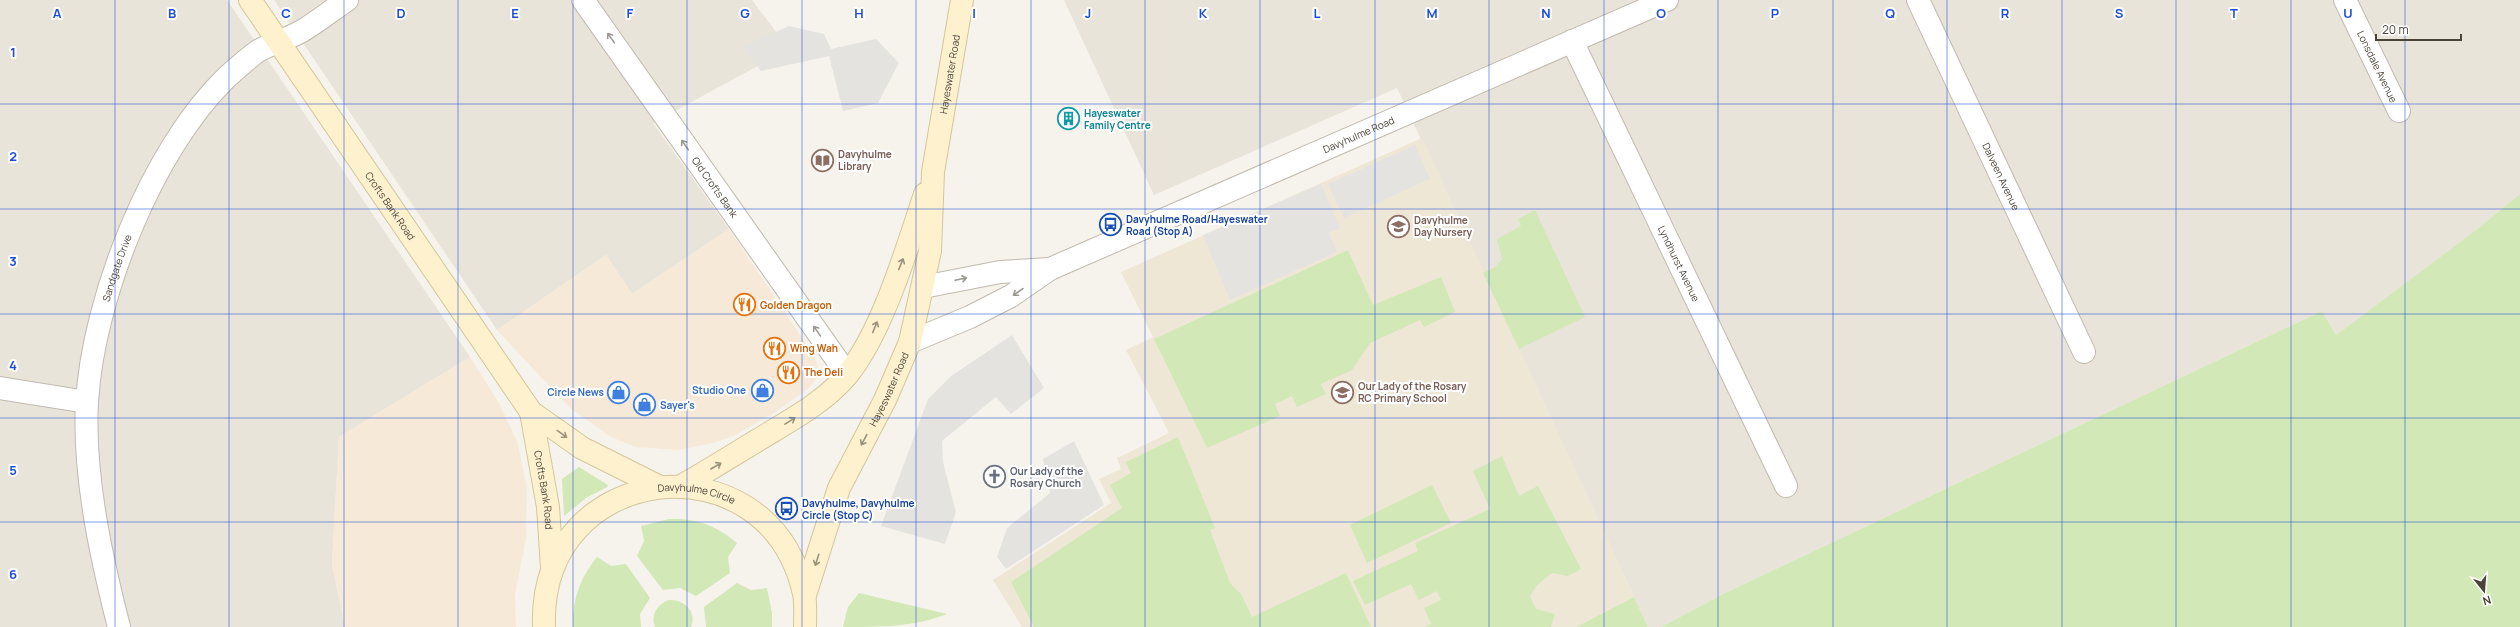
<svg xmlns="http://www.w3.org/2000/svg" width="2520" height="627" font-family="Manrope,sans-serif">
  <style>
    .residential { fill: #e9e4da }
    .commercial { fill: #f6e9d8 }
    .education { fill: #eee7d6 }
    .green { fill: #d2e8b6 }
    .parking { fill: #e5e3e0 }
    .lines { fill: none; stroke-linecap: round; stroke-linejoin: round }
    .minor-casing { stroke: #c1baae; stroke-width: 24 }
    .tertiary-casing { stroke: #c1baae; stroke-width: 24 }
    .secondary-casing { stroke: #d4c69c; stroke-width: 24 }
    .minor { stroke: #fff; stroke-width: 22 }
    .tertiary { stroke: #fff; stroke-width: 22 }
    .secondary { stroke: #fef2ce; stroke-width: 22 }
    .oneway { stroke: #9b9892 }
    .oneway2 { stroke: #9b927c }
    .grid { fill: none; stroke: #1d4ed8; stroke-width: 1; stroke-opacity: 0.55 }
    .labels { text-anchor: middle; stroke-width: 4; stroke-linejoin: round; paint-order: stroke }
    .street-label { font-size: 10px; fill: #4a4339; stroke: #fff }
    .culture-label { font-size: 10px; font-weight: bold; fill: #0d838f; stroke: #fff; text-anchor: start }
    .education-label { font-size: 10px; font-weight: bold; fill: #785e54; stroke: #fff; text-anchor: start }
    .transit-label { font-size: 10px; font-weight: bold; fill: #164399; stroke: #fff; text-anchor: start }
    .food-label { font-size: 10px; font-weight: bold; fill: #c56008; stroke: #fff; text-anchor: start }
    .shop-label { font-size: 10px; font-weight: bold; fill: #366cbe; stroke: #fff; text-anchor: end }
    .worship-label { font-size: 10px; font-weight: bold; fill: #5b616d; stroke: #fff; text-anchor: start }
    .grid-label { font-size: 13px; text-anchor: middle; font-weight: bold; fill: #1d4ed8; stroke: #fff; stroke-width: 4; stroke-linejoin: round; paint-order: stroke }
  </style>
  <rect width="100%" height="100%" fill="#f6f3ec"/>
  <!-- residential -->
  <path class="residential" d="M0,0H227L470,357L339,437L332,564L345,627H0Z
    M274,0H752L789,49L653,123L729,229L632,294L606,255L497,330Z
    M1064,0H2520V194L2476,230L2336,335L2322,311L1723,594L1661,627H1648L1397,88L1154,195Z"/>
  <!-- commercial -->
  <path class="commercial" d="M729,229L814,356L818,366L816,379L809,388L774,413L735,435L717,442L679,450L636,447L611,437L570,408L497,330L606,255L632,294Z
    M470,357L499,403L517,441L527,488L526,538L515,594L516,627H345L332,564L339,437Z"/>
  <!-- education -->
  <path class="education" d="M1422,138L1634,597L1576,627H1022L993,580L1111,503L1099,479L1121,469L1117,458L1169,433L1126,350L1153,337L1121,272Z"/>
  <!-- green -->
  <path class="green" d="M2520,194V627H1661L1723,594L2322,311L2336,335L2476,230Z
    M1535,210L1585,317L1519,349L1483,273L1495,267L1502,259L1497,239L1521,226L1518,219Z
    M1348,250L1373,305L1441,277L1455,312L1424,327L1420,320L1370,343L1352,370L1321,384L1326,394L1297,407L1292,396L1275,404L1280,416L1207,448L1154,339Z
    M1178,437L1215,528L1210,530L1230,583L1241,594L1252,617L1346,573L1371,627H1034L1011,582L1122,508L1110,485L1131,473L1126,462Z
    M1502,456L1519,496L1538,486L1581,569L1568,576L1552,573L1537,585L1530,596L1536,609L1555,614L1551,627H1425L1431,624L1424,608L1441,600L1437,591L1419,600L1411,584L1365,605L1353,581L1418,551L1415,543L1490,509L1473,471Z
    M579,467L608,485L607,487L586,498L564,516L562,479Z
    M1432,485L1451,523L1367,563L1350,525Z
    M669,519C696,518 716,525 737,543L728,557L730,573L696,596L680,588L663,590L637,556L644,541L641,526Z
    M597,557L611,566L626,564L650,598L640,614L641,627H573C572,600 580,578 597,557Z
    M737,583L751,590L767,588L772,613V627H706L704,607Z
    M859,593L947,614C916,627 878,627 843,627L848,607Z
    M1634,597L1648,627H1576Z
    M669,600C685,600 697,611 691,627H655C650,614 658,604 669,600Z"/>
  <!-- parking -->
  <path class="parking" d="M789,26L824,34L831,49L876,39L899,63L878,103L843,111L829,56L761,71L742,47Z
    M1415,145L1430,179L1344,218L1328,184Z
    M1321,184L1340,228L1329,233L1337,252L1230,300L1203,235Z
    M1012,335L1044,388L1011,414L996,397L942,441L943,462L956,512L945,544L881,526L928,399L951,376Z
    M1074,441L1104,505L1006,569L997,557L1007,528L1050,493L1043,459Z"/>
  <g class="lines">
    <defs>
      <g id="minor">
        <path id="s1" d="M583,0L847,374"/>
        <path id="s2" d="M1918,0L2084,352"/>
        <path id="s3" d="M2345,0L2399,111"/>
        <path id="s4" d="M1572,41L1786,486"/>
        <path d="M0,388L87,402"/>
        <path id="s5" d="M119,627C101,557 83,474 87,402C93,299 152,149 227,77C237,68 248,58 258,51C272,43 288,39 302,31C317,22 332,10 347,0"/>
      </g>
      <g id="tertiary">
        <path d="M923,287L1000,272L1050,269"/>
        <path id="s6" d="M910,342L970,317L1011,296L1050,269L1667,0"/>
      </g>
      <g id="secondary">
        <path id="s7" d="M250,0L531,412L582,448L658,486"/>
        <path id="s8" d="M531,412L548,507L552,568"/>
        <path d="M683,485C708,471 733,455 758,440C789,421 824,403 848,374C883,330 907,248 925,194"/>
        <path id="s9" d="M805,595L839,488L885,400L910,342L930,251L933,172L962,0"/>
        <path id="s10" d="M544,627C538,460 769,434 804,594C806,604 805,616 805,627"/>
      </g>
    </defs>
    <!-- minor casing -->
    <use href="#minor" class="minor-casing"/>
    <!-- tertiary casing -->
    <use href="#tertiary" class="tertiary-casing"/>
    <!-- secondary casing -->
    <use href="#secondary" class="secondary-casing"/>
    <!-- minor -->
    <use href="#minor" class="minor"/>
    <!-- tertiary -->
    <use href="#tertiary" class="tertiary"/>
    <!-- secondary -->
    <use href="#secondary" class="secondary"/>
  </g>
  <!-- one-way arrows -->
  <defs><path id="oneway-shaft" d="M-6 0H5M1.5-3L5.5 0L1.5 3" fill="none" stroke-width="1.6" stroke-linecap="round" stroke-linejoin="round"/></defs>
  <g class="oneway">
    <use href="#oneway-shaft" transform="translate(611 38) rotate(-125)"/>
    <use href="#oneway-shaft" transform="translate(685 145) rotate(-125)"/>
    <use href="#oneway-shaft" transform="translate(961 279) rotate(-12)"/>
    <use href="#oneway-shaft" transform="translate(1018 292) rotate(145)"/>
    <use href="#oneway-shaft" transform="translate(817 331) rotate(-125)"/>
  </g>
  <g class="oneway2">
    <use href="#oneway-shaft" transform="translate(901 264) rotate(-68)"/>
    <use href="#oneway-shaft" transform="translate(875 327) rotate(-68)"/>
    <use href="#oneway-shaft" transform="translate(790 421) rotate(-31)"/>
    <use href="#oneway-shaft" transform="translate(562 434) rotate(36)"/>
    <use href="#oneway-shaft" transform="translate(864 440) rotate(118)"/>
    <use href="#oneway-shaft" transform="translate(716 466) rotate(-30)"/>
    <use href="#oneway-shaft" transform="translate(817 560) rotate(108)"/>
  </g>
  <!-- grid -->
  <path class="grid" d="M115,0V627M229,0V627M344,0V627M458,0V627M573,0V627M687,0V627M802,0V627M916,0V627M1031,0V627M1145,0V627M1260,0V627M1375,0V627M1489,0V627M1604,0V627M1718,0V627M1833,0V627M1947,0V627M2062,0V627M2176,0V627M2291,0V627M2405,0V627M0,104H2520M0,209H2520M0,314H2520M0,418H2520M0,522H2520"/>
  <!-- icons -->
  <defs>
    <symbol id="building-ring" viewBox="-11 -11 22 22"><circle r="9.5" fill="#fff" stroke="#0f9aa8" stroke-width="1.5"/><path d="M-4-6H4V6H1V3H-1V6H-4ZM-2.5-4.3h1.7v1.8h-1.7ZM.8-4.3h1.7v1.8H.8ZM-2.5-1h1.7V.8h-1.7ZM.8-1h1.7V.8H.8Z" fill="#0f9aa8"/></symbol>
    <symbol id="library-ring" viewBox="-11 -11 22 22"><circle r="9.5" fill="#fff" stroke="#8d6e63" stroke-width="1.5"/><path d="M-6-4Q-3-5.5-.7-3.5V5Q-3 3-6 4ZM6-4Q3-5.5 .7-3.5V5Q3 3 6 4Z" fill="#8d6e63"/></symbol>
    <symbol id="bus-ring" viewBox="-11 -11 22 22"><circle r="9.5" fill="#fff" stroke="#1a4fb4" stroke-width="1.5"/><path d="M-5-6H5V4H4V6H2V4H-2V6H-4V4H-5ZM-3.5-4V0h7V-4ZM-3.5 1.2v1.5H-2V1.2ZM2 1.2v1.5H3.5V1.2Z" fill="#1a4fb4"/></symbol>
    <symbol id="school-ring" viewBox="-11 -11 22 22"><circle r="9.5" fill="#fff" stroke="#8d6e63" stroke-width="1.5"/><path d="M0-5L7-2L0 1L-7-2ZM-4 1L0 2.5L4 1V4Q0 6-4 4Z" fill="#8d6e63"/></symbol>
    <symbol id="restaurant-ring" viewBox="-11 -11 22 22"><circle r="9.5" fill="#fff" stroke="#e8710a" stroke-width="1.5"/><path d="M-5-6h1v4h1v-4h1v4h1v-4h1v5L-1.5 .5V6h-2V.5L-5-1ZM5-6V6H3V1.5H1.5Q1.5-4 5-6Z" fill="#e8710a"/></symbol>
    <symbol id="shop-ring" viewBox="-11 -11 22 22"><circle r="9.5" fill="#fff" stroke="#3f7fe0" stroke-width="1.5"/><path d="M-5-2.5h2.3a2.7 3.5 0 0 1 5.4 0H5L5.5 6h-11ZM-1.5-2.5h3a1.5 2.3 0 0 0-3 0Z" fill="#3f7fe0"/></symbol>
    <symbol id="church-ring" viewBox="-11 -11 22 22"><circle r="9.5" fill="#fff" stroke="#6b7280" stroke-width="1.5"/><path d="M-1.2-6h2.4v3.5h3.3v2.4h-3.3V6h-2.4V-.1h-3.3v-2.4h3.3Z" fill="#6b7280"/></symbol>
  </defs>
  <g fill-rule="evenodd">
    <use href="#building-ring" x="1056" y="106" width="25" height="25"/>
    <use href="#library-ring" x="810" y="148" width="25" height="25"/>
    <use href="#bus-ring" x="1098" y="212" width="25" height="25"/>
    <use href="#school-ring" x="1386" y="214" width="25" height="25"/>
    <use href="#restaurant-ring" x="732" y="292" width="25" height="25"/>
    <use href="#restaurant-ring" x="762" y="336" width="25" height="25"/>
    <use href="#restaurant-ring" x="776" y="360" width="25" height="25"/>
    <use href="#shop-ring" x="750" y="378" width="25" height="25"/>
    <use href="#shop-ring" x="606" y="380" width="25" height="25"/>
    <use href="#school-ring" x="1330" y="380" width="25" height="25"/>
    <use href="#shop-ring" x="632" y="392" width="25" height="25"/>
    <use href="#church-ring" x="982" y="464" width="25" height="25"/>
    <use href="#bus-ring" x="774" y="496" width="25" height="25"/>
  </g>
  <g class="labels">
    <!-- street labels -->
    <g class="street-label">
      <text dy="4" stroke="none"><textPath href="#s3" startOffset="74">Lonsdale Avenue</textPath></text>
      <text dy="4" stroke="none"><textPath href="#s9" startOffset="546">Hayeswater Road</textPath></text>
      <text dy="4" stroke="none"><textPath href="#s6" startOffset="495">Davyhulme Road</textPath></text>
      <text dy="4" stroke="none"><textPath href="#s2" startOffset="195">Dalveen Avenue</textPath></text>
      <text dy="4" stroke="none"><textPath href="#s1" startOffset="229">Old Crofts Bank</textPath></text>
      <text dy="4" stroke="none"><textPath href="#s7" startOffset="249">Crofts Bank Road</textPath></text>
      <text dy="4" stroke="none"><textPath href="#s4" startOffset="247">Lyndhurst Avenue</textPath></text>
      <text dy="4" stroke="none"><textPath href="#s5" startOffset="366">Sandgate Drive</textPath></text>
      <text dy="4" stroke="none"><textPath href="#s9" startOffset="223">Hayeswater Road</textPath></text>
      <text dy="4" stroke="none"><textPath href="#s8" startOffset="79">Crofts Bank Road</textPath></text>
      <text dy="4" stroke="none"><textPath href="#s10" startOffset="238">Davyhulme Circle</textPath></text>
    </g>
    <!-- culture labels -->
    <g class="culture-label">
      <text x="1084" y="117">Hayeswater<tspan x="1084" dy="12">Family Centre</tspan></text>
    </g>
    <!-- education labels -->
    <g class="education-label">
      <text x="838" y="158">Davyhulme<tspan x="838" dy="12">Library</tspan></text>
      <text x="1414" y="224">Davyhulme<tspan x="1414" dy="12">Day Nursery</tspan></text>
      <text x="1358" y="390">Our Lady of the Rosary<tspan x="1358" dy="12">RC Primary School</tspan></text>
    </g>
    <!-- transit labels -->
    <g class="transit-label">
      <text x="1126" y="223">Davyhulme Road/Hayeswater<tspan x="1126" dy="12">Road (Stop A)</tspan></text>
      <text x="802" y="507">Davyhulme, Davyhulme<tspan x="802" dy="12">Circle (Stop C)</tspan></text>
    </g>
    <!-- food labels -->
    <g class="food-label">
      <text x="760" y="309">Golden Dragon</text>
      <text x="790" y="352">Wing Wah</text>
      <text x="804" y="376">The Deli</text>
    </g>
    <!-- shop labels -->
    <g class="shop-label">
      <text x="746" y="394">Studio One</text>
      <text x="604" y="396">Circle News</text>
      <text x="660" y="409" text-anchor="start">Sayer's</text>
    </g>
    <!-- worship labels -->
    <g class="worship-label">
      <text x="1010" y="475">Our Lady of the<tspan x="1010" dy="12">Rosary Church</tspan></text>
    </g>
  </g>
  <g class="grid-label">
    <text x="57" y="18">A</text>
    <text x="172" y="18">B</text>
    <text x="286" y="18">C</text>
    <text x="401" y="18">D</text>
    <text x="515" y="18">E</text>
    <text x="630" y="18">F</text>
    <text x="745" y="18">G</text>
    <text x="859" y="18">H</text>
    <text x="974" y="18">I</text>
    <text x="1088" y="18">J</text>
    <text x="1203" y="18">K</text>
    <text x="1317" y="18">L</text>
    <text x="1432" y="18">M</text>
    <text x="1546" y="18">N</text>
    <text x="1661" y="18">O</text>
    <text x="1775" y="18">P</text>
    <text x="1890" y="18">Q</text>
    <text x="2005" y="18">R</text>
    <text x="2119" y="18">S</text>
    <text x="2234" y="18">T</text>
    <text x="2348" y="18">U</text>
    <text x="13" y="57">1</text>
    <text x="13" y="161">2</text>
    <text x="13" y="266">3</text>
    <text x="13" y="370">4</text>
    <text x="13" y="475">5</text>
    <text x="13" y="579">6</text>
  </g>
  <!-- north arrow -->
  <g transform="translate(2484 591) rotate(163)" stroke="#ffffff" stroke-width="3" paint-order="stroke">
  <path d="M0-3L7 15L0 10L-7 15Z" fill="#4a4339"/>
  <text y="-6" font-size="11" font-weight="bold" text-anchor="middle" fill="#4a4339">N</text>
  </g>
  <!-- scale -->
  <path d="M2376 34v6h85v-6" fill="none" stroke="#4a4339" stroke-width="2"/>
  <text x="2382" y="34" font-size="12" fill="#4a4339" stroke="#ffffff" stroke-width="3" paint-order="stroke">20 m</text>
</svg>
